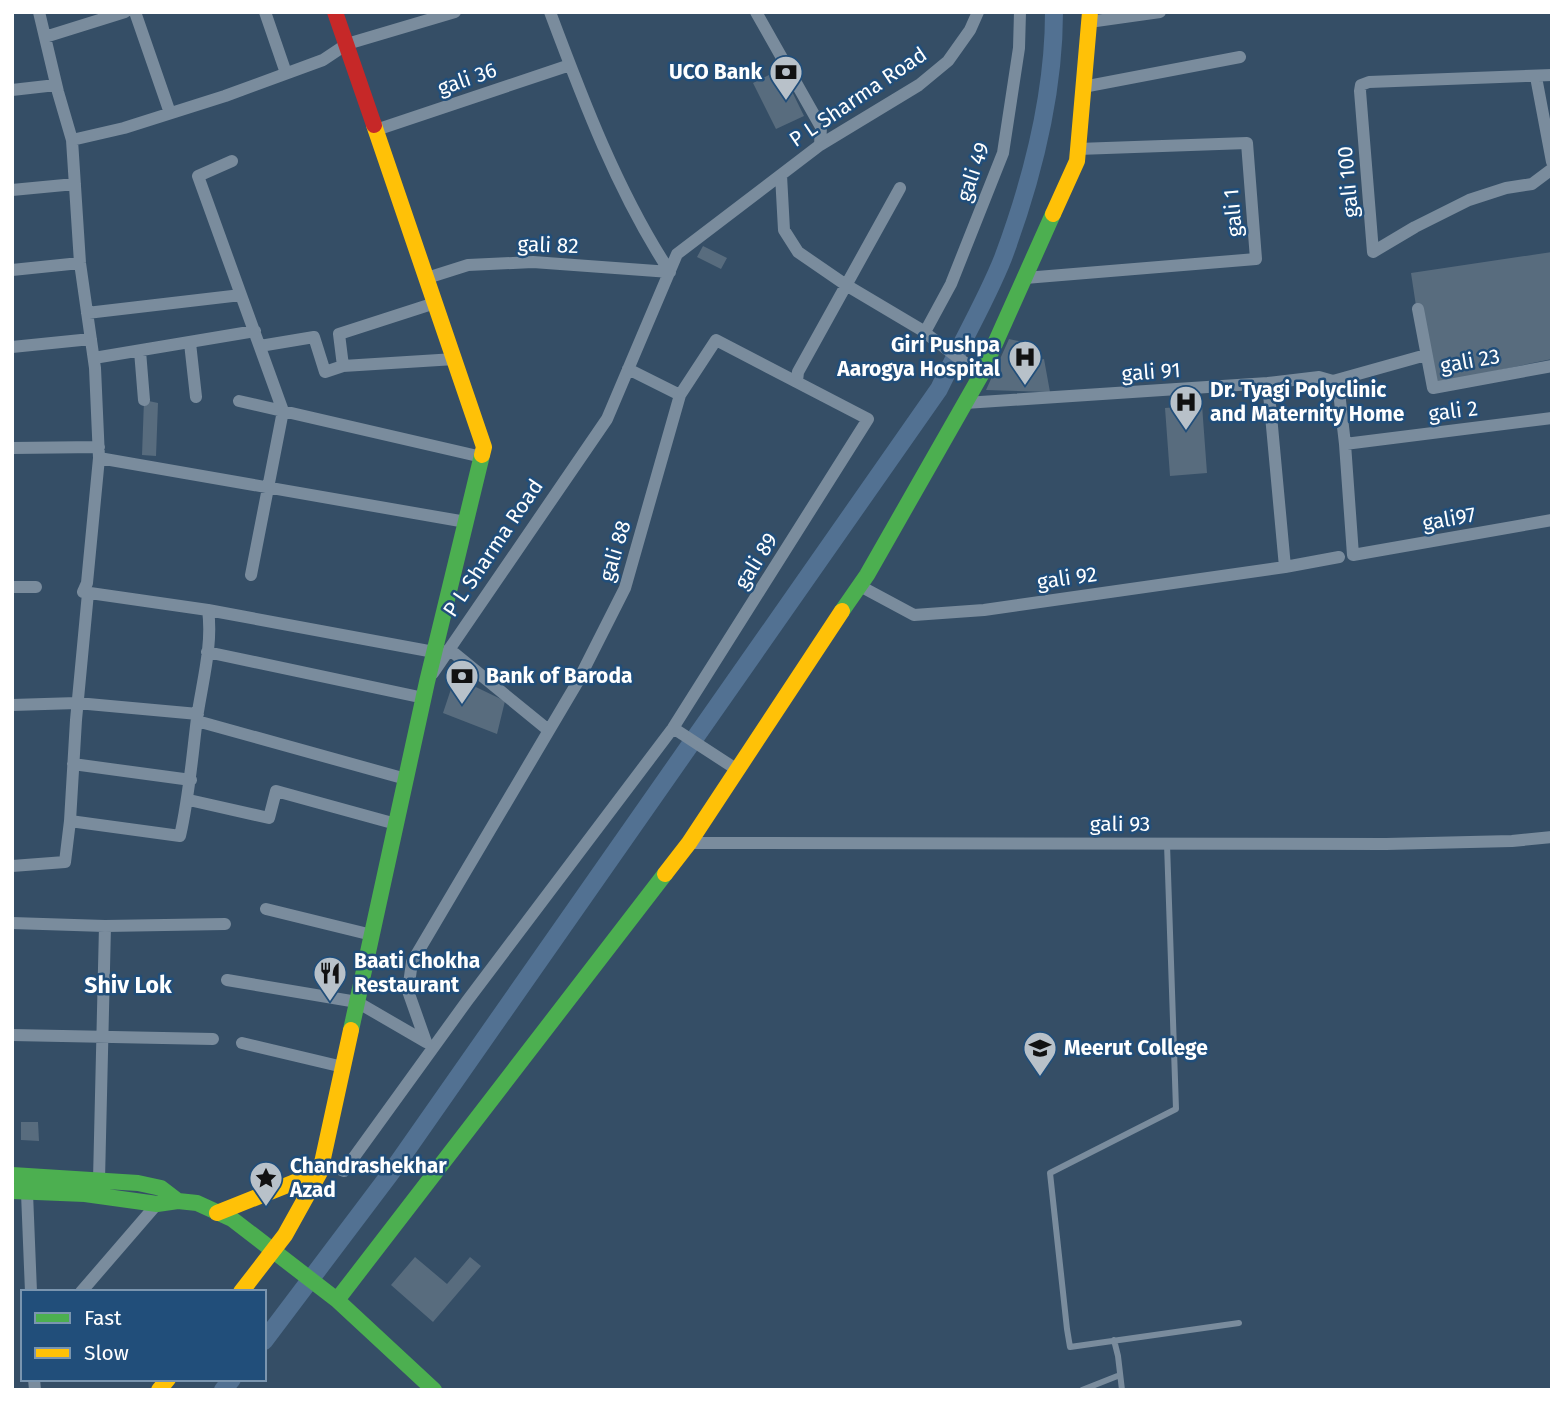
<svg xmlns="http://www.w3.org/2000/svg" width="1564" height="1402" font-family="'Fira Sans',sans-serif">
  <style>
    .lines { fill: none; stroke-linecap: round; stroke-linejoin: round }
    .canal { stroke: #527192; stroke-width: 18 }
    .building { fill: #586c7e }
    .lane { stroke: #7a8c9d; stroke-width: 6 }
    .street { stroke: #7a8c9d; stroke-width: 12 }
    .fast { stroke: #4caf50; stroke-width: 16 }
    .slow { stroke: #ffc107; stroke-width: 16 }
    .jam { stroke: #c62828; stroke-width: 16 }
    .labels { text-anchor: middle; stroke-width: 5; stroke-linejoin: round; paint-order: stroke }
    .poi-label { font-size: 21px; font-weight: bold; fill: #fff; stroke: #214e7a; text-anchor: start }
    .street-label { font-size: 21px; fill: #fff; stroke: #214e7a }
    .neighbourhood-label { font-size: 23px; font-weight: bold; fill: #fff; stroke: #214e7a }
  </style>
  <rect width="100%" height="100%" fill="#354e66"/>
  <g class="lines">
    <!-- canal -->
    <path class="canal" d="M264,1341L390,1174L939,389C959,347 986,301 1003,258C1032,180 1054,96 1054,12
      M223,1390L232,1379"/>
  </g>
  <!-- building -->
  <path class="building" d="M781,69L804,116L776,129L753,83Z
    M703,246L727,258L721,269L697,257Z
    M1552,252V359L1428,385L1411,273Z
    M1009,339L1023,342V363L1044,359L1050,392L986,390Z
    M144,400L158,403L156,456L142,455Z
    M1202,405L1207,473L1170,476L1165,408Z
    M455,677L505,701L497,734L443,713Z
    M21,1122H38L39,1141L21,1140Z
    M415,1257L447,1284L470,1257L481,1266L433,1322L391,1285Z"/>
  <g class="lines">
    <!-- lane -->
    <path class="lane" d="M1167,844L1176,1109L1050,1173L1067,1329L1070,1347L1239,1323
      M1114,1340L1118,1356L1122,1390
      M1082,1390L1120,1375"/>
    <!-- street -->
    <path class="street" d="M39,12L58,92L72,140L80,263L95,368L99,458L87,583L83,592L208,610C213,645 202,683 197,718C192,758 189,797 180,836L70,821L76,720L88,593
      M135,12L170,113
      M265,12L286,73
      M550,12C583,100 618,193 670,272
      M756,12L821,127L820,145
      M1089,22L1160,12
      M45,37L125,12
      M1552,75L1369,82L1361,85L1360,91L1373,252L1415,227L1469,200L1506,188L1532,184L1552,169
      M1536,77L1552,162
      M1083,87L1240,57
      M12,90L56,85
      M376,130L570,65
      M72,140L124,128L225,96L323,60L347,44L455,12
      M232,161L198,176L241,295
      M781,175L784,230L798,252L846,285L920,329L981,375
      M12,190L75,184
      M12,270L80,263
      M427,278L468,265L533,262L670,272
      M1025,278L1256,259L1247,143L1078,149
      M435,303L339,334L343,366L455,359
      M1418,309L1433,388L1552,366
      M87,313L241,295L283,411L251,575
      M925,332L951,284L1003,153L1019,48L1020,12
      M190,343L196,397
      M260,346L314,337L325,372L343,366
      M12,347L91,339
      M140,351L144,400
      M94,358L255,331
      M628,369L680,395
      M797,381L798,372L900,188
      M1333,381L1426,355
      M1268,383L1319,377L1333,381L1339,392L1345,444
      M239,401L482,457
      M965,403L1268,383L1285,567L1339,557
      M1552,418L1345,444L1353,555L1552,520
      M12,448L99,447
      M99,458L466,522
      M860,586L914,615L984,610L1285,567
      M12,587H36
      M208,610L434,652
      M449,649L547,729
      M207,652L424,698
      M433,673L607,419L677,254L820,145L919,85L948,61L970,30L978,12
      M12,705L77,703L198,714
      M197,721L406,779
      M73,764L191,780
      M189,800L269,818L276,791L396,824
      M689,843L1386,844L1512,841L1552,837
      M12,866L65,862L70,821
      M266,909L372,935
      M12,923L105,926L225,924
      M227,980L357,1002L426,1042
      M12,1035L213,1039
      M426,1042L408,991L412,962L577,683L625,588L680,395L716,340L868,419L673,728L736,769
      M242,1043L343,1067
      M322,1162L344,1171L467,1001L673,728
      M99,1180L105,926
      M27,1193L31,1292
      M81,1292L157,1204
      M34,1379L35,1390"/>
    <!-- fast -->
    <path class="fast" d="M842,611L867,575L981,375L1053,214
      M351,1030L427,682L482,455
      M12,1175L138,1183L161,1188L178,1201
      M12,1191L85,1194L157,1204L178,1201L197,1203L232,1219L337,1300L434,1390
      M337,1300L665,874"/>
    <!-- slow -->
    <path class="slow" d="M374,125L484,447L482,455
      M1053,214L1077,161L1090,12
      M665,874L689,843L842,611
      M217,1213L320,1172
      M241,1292L285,1235L320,1172L351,1030
      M159,1390L168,1379"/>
    <!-- jam -->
    <path class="jam" d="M335,12L374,125"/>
  </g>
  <!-- icons -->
  <defs>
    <symbol id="bank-pin" viewBox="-11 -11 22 30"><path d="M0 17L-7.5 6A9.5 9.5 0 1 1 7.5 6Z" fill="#b8c1c9" stroke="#214e7a"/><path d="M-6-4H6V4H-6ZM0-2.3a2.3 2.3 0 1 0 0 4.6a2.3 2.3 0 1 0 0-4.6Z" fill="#111"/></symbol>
    <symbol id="hospital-pin" viewBox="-11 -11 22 30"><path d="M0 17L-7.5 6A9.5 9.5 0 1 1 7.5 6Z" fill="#b8c1c9" stroke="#214e7a"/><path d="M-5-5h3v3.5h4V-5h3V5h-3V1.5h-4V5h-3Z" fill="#111"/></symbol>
    <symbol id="restaurant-pin" viewBox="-11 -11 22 30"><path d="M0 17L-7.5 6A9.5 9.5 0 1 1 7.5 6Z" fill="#b8c1c9" stroke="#214e7a"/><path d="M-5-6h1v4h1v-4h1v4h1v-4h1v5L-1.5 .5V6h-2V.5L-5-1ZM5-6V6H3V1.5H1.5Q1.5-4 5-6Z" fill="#111"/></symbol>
    <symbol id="university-pin" viewBox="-11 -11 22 30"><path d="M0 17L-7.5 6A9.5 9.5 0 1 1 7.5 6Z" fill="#b8c1c9" stroke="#214e7a"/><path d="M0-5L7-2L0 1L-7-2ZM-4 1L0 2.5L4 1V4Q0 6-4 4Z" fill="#111"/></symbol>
    <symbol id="sight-pin" viewBox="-11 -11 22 30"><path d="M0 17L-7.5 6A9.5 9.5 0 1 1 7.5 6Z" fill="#b8c1c9" stroke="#214e7a"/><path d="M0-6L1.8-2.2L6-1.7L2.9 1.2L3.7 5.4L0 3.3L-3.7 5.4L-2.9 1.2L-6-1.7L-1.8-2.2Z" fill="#111"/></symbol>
  </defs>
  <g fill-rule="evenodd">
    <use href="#bank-pin" x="767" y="53" width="38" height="52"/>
    <use href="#hospital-pin" x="1006" y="338" width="38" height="52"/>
    <use href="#hospital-pin" x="1167" y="383" width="38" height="52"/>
    <use href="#bank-pin" x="443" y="657" width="38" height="52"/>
    <use href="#restaurant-pin" x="311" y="954" width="38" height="52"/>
    <use href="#university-pin" x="1021" y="1029" width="38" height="52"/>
    <use href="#sight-pin" x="247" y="1159" width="38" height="52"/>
  </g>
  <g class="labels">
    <!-- poi labels -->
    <g class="poi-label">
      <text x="762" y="79" text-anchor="end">UCO Bank</text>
      <text x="1000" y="352" text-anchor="end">Giri Pushpa<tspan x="1000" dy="24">Aarogya Hospital</tspan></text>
      <text x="1210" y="397">Dr. Tyagi Polyclinic<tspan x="1210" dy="24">and Maternity Home</tspan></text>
      <text x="486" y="683">Bank of Baroda</text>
      <text x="354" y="968">Baati Chokha<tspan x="354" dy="24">Restaurant</tspan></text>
      <text x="1064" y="1055">Meerut College</text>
      <text x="290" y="1173">Chandrashekhar<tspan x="290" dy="24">Azad</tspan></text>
    </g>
    <!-- street labels -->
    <g class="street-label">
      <text transform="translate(467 79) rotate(-19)" y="7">gali 36</text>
      <text transform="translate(858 97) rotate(-34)" y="7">P L Sharma Road</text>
      <text transform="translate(973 172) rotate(-71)" y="7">gali 49</text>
      <text transform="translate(1348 182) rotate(-95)" y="7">gali 100</text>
      <text transform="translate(1233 213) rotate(-95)" y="7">gali 1</text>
      <text transform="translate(548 245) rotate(2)" y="7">gali 82</text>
      <text transform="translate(1470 361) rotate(-10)" y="7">gali 23</text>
      <text transform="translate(1151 372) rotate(-4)" y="7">gali 91</text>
      <text transform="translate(1453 411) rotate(-7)" y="7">gali 2</text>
      <text transform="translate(1449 519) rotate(-10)" y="7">gali97</text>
      <text transform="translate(493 548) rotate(-56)" y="7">P L Sharma Road</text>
      <text transform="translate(615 551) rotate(-73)" y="7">gali 88</text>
      <text transform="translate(756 561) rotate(-58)" y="7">gali 89</text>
      <text transform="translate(1067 578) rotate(-8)" y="7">gali 92</text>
      <text x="1120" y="831">gali 93</text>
    </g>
    <!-- neighbourhood labels -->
    <g class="neighbourhood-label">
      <text x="128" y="993">Shiv Lok</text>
    </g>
  </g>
  <!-- border -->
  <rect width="1564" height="1402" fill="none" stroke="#ffffff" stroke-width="28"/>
  <!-- legend -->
  <rect x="21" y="1290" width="245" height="91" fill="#214e7a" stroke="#7a95af" stroke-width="2"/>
  <rect x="35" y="1313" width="35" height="10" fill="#4caf50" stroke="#7a95af" stroke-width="2"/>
  <text x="84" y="1325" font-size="21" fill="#ffffff">Fast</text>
  <rect x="35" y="1348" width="35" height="10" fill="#ffc107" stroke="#7a95af" stroke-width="2"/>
  <text x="84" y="1360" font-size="21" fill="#ffffff">Slow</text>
</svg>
